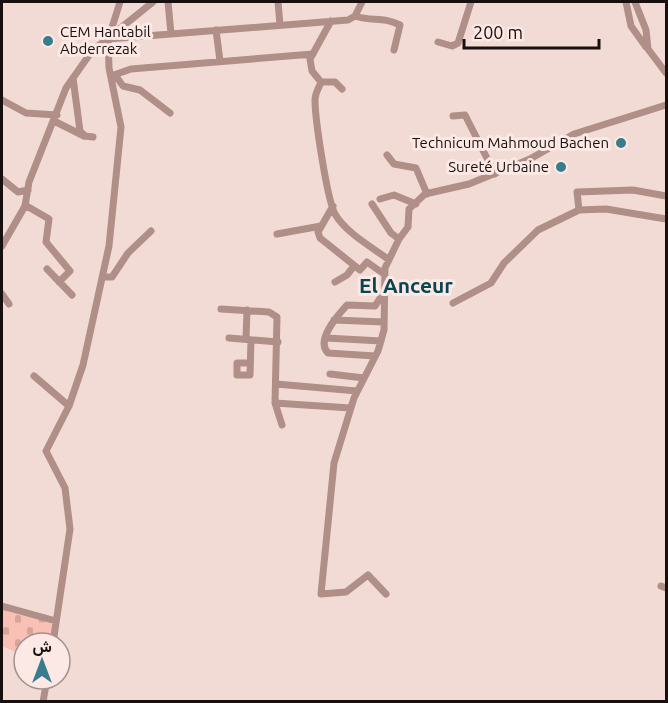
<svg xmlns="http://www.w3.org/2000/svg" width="668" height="703" font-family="Ubuntu,Vazirmatn,sans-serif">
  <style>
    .cemetery { fill: url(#cemetery-stones) }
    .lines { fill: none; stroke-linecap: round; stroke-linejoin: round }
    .minor { stroke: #af8f87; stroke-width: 7 }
    .poi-dot { fill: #387d8b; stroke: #fce9e5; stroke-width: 2 }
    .labels { text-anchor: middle; stroke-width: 6; stroke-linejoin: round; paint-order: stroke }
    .poi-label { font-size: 15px; fill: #17100e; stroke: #fce9e5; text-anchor: end }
    .district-label { font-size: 21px; font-weight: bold; fill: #084651; stroke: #fce9e5 }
  </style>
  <defs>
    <pattern id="cemetery-stones" width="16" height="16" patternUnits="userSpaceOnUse" patternTransform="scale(1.5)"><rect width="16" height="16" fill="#f9c1b5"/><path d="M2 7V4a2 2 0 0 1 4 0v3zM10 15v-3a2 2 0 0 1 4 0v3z" fill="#d5a59a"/></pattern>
  </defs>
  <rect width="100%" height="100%" fill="#f2dbd5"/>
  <!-- cemetery -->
  <path class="cemetery" d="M2,608L53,622L49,643H24V656L2,646Z"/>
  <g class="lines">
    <!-- minor -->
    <path class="minor" d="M168,2L171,34
      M278,2L280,25
      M626,2L631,26L646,47
      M635,2L646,30L648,49L666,73
      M355,16C373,22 382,16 400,25L394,50
      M331,21L310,59L312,71L321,82C319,88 315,93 315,100C315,119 327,199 335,214C346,233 372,247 389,260
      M216,30L220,61
      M110,34L120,2
      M108,39L348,20L355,16L362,2
      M438,42L452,46L458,43L471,2
      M115,75L123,86L140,90L170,113
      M111,76L131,69L313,54
      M73,78L80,131L85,136L93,137
      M321,82H335L342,89
      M2,100L26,113L57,115
      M453,116L465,115L495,174
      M54,121L84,136
      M387,155L394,164L416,168L427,194
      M2,179L18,192L28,190
      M666,196L633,190L577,192L579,210L606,209L666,219
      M380,199L394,195L416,204
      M372,204L391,233L399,239
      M25,205L49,219L46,242L70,271L59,282
      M333,206L318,232L320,238L360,270L367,262L384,274
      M277,234L321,226
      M2,246L25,206L29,182L66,88L92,51L153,2
      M47,269L72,295
      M103,277H112L128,253L151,231
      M335,282L347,275L354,266
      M2,294L9,304
      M453,303L491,283L504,263L538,230L579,210
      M221,309L269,312L277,317L275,403L282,425
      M334,320L384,322
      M229,338L278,342
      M326,338L381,341
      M246,339L247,310
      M375,356L328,353C315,340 338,315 347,305L375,306L385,291
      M250,363H237V375H250L251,340
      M330,374L364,378
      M34,376L69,406
      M276,384L357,391
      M275,403L350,408
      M661,586L666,588
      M386,594L368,575L346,592L321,594L334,463L354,398L378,351L384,330L385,268L399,239L408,227L409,209L425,194L469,184L530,159L574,134L666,105
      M2,606L56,621
      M53,643L70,529L65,488L46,451L69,406L83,365L109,246L121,127L109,68L108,36
      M43,702L47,679"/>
  </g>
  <!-- markers -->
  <g class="poi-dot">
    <circle cx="48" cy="41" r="6"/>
    <circle cx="621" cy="143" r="6"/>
    <circle cx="561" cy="167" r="6"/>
  </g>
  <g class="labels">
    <!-- poi labels -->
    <g class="poi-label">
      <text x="60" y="37" text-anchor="start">CEM Hantabil<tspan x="60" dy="17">Abderrezak</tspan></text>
      <text x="609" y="148">Technicum Mahmoud Bachen</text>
      <text x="549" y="172">Sureté Urbaine</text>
    </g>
    <!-- district labels -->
    <g class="district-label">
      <text x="406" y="293">El Anceur</text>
    </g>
  </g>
  <!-- border -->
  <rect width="668" height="703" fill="none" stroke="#17100e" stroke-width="6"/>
  <!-- north arrow -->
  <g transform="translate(42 661)"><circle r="28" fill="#fce9e5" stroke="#a0928f" stroke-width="1.5"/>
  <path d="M0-4.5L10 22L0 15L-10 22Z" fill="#387d8b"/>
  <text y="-9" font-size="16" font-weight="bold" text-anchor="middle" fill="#17100e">ش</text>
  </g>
  <!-- scale -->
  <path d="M464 39v9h135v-9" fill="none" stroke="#17100e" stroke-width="3"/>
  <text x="473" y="39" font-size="18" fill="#17100e" stroke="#fce9e5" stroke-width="4.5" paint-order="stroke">200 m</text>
</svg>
